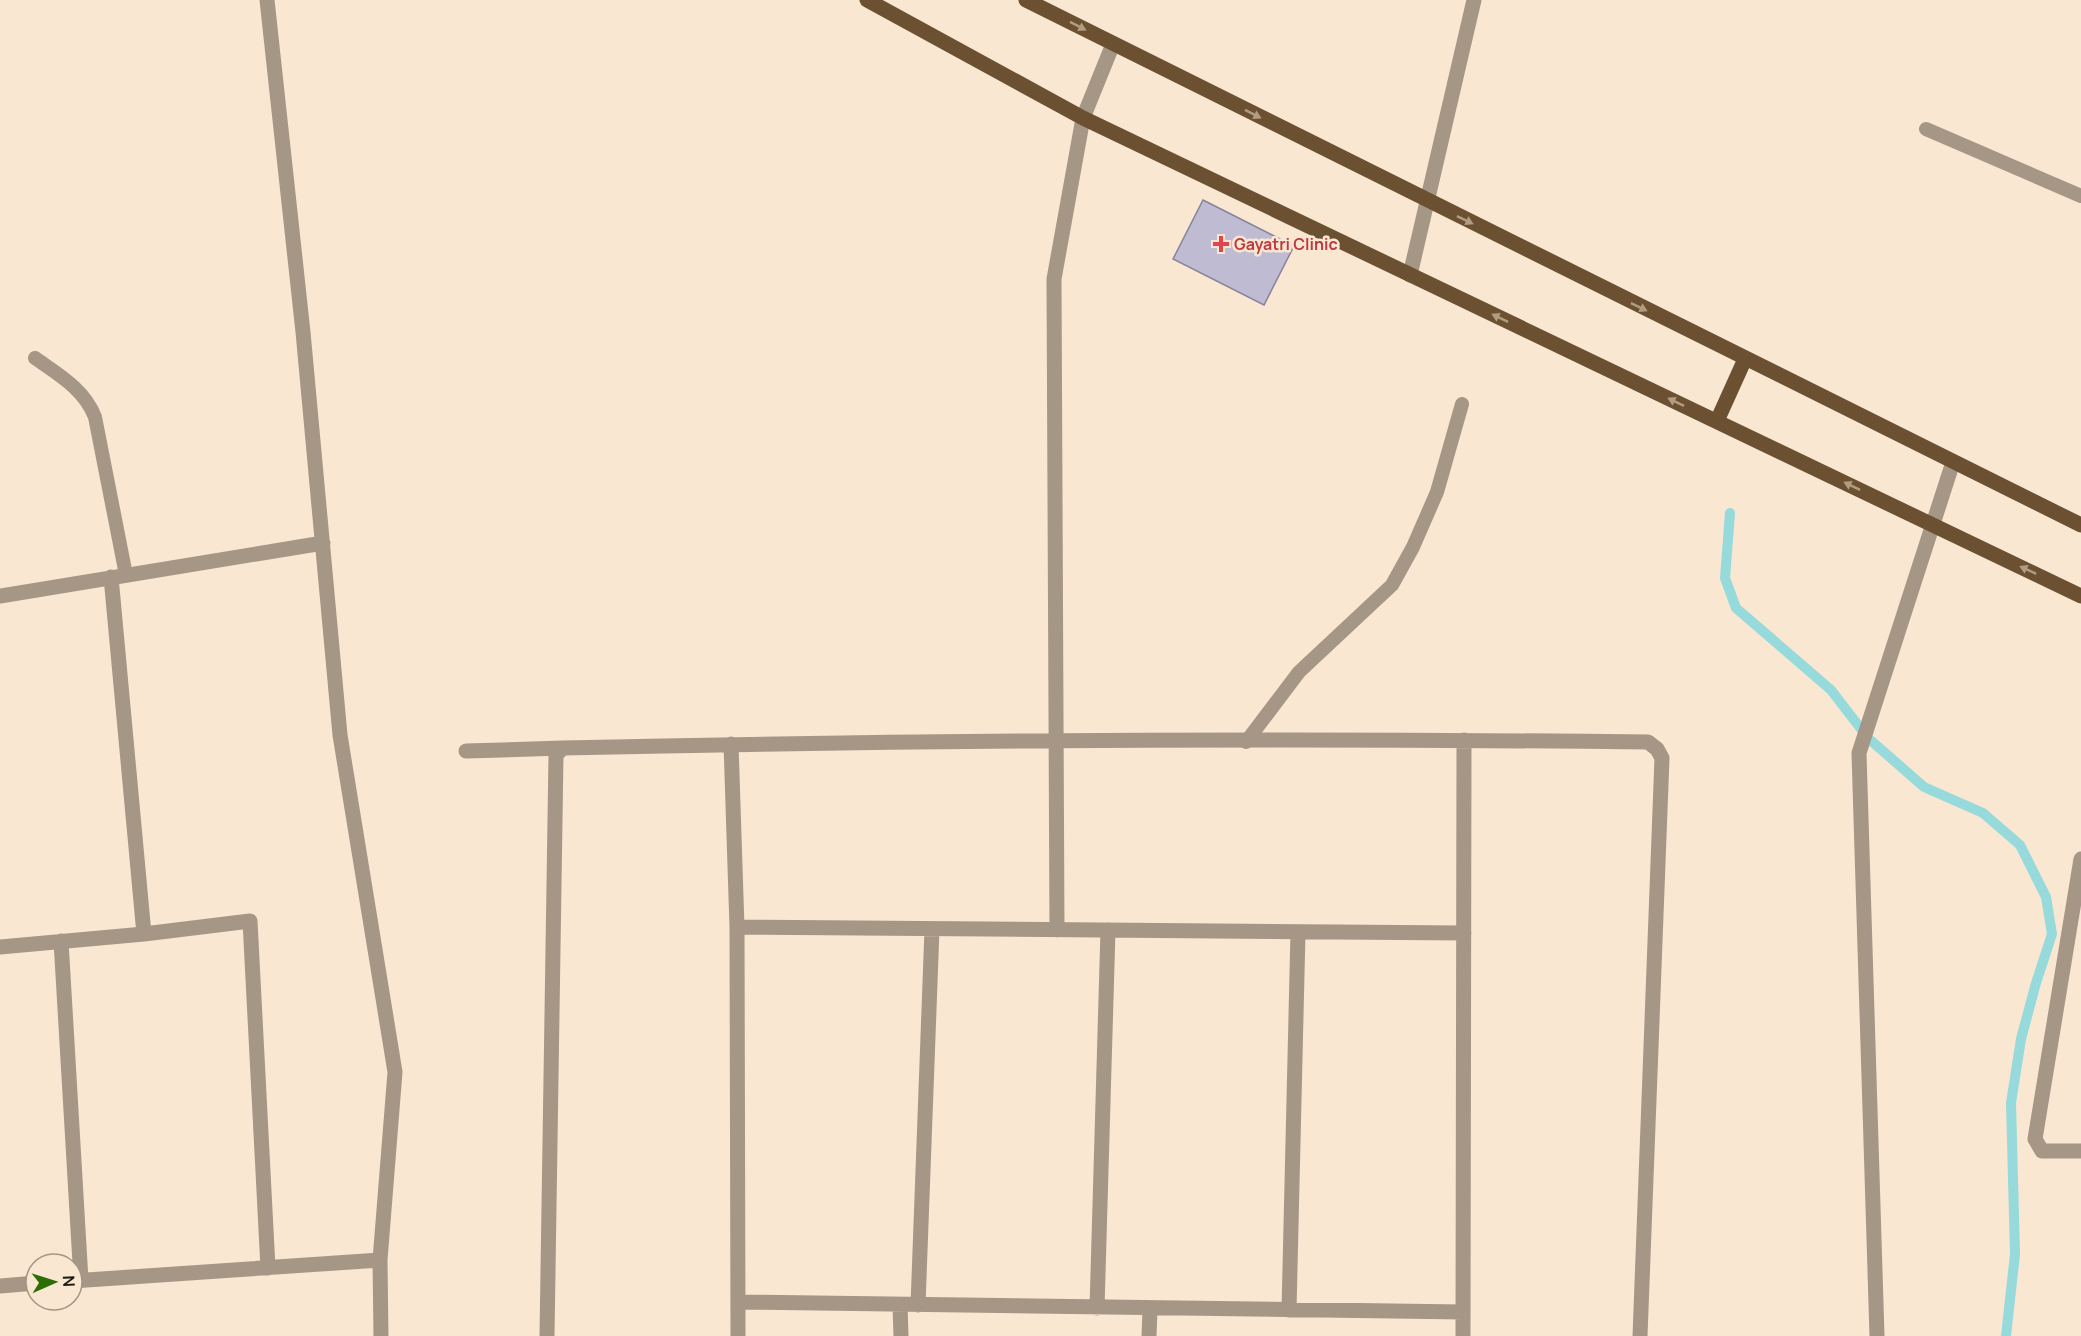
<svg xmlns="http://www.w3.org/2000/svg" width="2081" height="1336" font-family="Manrope,sans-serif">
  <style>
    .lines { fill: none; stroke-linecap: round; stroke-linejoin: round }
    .stream { stroke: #96dadb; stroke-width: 10 }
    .building { fill: #bebbd3; stroke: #87839a; stroke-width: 1.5 }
    .service { stroke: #a69685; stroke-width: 14 }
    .minor { stroke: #a69685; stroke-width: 15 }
    .primary { stroke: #6b5131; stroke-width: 15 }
    .oneway { fill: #b29c82 }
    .health-dot { fill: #e0444e; stroke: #f9e7d2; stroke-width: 2 }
    .labels { text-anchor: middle; stroke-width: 5; stroke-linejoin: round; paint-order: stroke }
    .health-label { font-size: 16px; font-weight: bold; fill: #be3a42; stroke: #f9e7d2; text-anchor: start }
  </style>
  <rect width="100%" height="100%" fill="#f9e7d2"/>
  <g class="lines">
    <!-- stream -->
    <path class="stream" d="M1730,513L1725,578L1736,608L1831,690L1868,738L1924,787L1983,813L2020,845L2046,897L2052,934L2036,983L2021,1039L2011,1103L2015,1254L2006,1336"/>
  </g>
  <!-- building -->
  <path class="building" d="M1203,200L1294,246L1264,305L1173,259Z"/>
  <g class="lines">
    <!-- service -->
    <path class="service" d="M1926,129L2081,196
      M35,358C59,375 84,389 95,417L126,575
      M1246,742L1299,672L1392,585L1413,547L1437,492L1462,404"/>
    <!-- minor -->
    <path class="minor" d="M267,0L303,332L340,735L395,1072L380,1260L381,1336
      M1410,275L1474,0
      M111,577L144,934L250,921L268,1268
      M0,596L323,543
      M731,744L737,927
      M466,751L563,748
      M2081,859L2035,1139L2042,1151H2081
      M1057,930L1054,279L1083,118L1113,44
      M61,941L81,1280
      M0,947L144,934
      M72,1281L380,1260
      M0,1286L36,1283
      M738,1302L1463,1312
      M900,1305L901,1336
      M918,1305L932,929
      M1097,1308L1108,930
      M1289,1310L1298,932
      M547,1336L556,755L563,748C924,740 1286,738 1648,742L1657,749L1662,758L1640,1336
      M738,1336L737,927L1464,933
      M1149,1336L1150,1310
      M1463,1336L1464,740
      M1877,1336L1859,753L1953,462"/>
    <!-- primary -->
    <path class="primary" d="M867,0L1083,118L2081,596
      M1026,0L2081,525
      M1717,421L1745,359"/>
  </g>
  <!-- one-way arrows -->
  <defs><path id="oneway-solid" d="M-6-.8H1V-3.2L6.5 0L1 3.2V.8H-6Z" transform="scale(1.5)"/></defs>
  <g class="oneway">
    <use href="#oneway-solid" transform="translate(1078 26) rotate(27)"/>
    <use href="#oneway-solid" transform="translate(1253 114) rotate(27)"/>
    <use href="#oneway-solid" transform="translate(1465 220) rotate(26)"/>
    <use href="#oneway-solid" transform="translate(1639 307) rotate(26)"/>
    <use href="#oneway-solid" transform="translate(1500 318) rotate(-154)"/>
    <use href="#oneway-solid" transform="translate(1676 402) rotate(-154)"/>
    <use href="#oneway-solid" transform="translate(1852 486) rotate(-154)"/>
    <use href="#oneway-solid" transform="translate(2028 570) rotate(-155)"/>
  </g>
  <!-- markers -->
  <path class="health-dot" d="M1218 235h6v6h6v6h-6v6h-6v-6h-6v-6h6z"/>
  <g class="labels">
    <!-- health labels -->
    <g class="health-label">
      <text x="1234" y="250">Gayatri Clinic</text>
    </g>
  </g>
  <!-- north arrow -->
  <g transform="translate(54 1282) rotate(87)"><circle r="28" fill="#f9e7d2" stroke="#a29585" stroke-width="1.5"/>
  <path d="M0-4.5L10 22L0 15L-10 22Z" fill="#2c6e05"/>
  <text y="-9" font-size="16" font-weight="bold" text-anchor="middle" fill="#1f1911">N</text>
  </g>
</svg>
